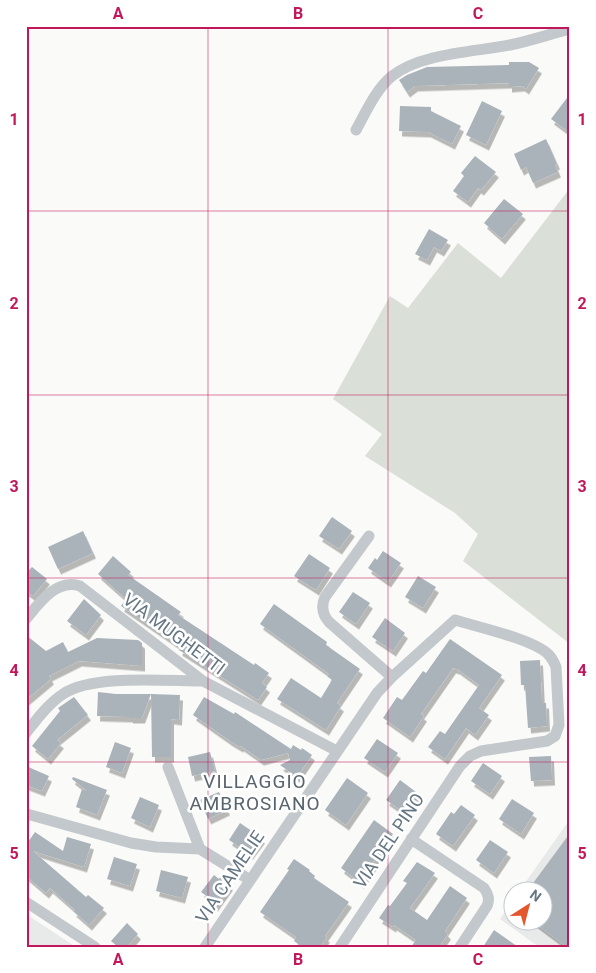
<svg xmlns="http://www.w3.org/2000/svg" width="596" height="973" font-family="Roboto,sans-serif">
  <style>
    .built { fill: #e8e9e9 }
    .green { fill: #dadfd7 }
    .building { fill: #aab3b9; filter: url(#shadow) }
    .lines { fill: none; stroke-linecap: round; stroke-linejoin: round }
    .street { stroke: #c3c8cc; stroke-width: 11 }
    .grid { fill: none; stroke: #c2185b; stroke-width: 1; stroke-opacity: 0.55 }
    .labels { text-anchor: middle; stroke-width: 5; stroke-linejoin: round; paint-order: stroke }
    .street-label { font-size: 18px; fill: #657683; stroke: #fff }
    .neighbourhood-label { font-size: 19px; letter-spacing: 1px; fill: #57646e; stroke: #fff }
    .neatline { fill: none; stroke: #c2185b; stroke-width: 2 }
    .grid-label { font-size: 16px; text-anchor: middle; font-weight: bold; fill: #c2185b }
  </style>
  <defs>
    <filter id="shadow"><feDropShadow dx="3" dy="5.5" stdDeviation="0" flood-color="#0004"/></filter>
  </defs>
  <rect width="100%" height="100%" fill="#fafaf8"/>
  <!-- built -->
  <path class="built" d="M570,819V947H539L500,919L513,900L514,920H544V890H520Z
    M26,914L76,947H26Z"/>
  <!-- green -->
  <path class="green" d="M570,188V644L463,561L478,534L455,513L365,456L382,434L333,399L390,296L408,308L458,243L501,278Z"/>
  <!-- building -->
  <path class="building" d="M509,62H529L539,68L526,89L522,86L509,87V83L415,86L407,92L399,80L407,75L427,67L509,65Z
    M570,94V133L551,119Z
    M482,101L502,111L486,145L466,135Z
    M400,106L431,107V111L461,126L452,144L428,132L399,131Z
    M546,139L557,164L555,165L558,172L533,183L526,167L521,170L514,154Z
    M475,156L496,172L481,190L478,188L468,202L453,191L464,176L461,173Z
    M504,199L523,214L502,239L484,223Z
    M429,229L448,240L441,251L434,247L427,260L415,254Z
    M332,517L352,531L339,549L319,536Z
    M83,531L93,553L58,569L48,547Z
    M383,551L401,563L388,582L368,568L375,558L377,560Z
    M309,554L330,568L316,590L294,576Z
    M113,556L131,572L128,575L181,612L178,615L254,665L255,663L269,673L262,683L267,687L258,700L179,650L181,647L121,606L126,599L98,574Z
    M32,567L47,579L33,596L26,591V573Z
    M418,576L436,587L423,608L405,597Z
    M353,592L370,603L356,624L339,612Z
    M84,599L101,615L86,635L67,621Z
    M274,604L327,642L326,645L360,669L337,703L341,706L326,730L277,699L291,678L321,698L332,680L327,676L329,674L260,624Z
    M385,618L405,633L393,651L372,637Z
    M26,635L46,651L63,642L68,652L97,638L138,640L142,643V666L79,661L49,676L51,679L26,700Z
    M450,639L502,675L479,708L489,715L475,735L466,728L445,759L428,747L440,731L445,734L479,685L457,669L453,668L421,714L424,716L410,737L383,718L397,697L402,700L423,671L426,673Z
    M540,660L542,703H546L547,726L528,728L525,685H521L520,661Z
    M98,692L116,694H151L142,718H130V717L97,716Z
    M151,694L180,695L179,720L171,719V757H152Z
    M74,697L88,715L57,740L61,743L48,759L32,746L60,711L58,708Z
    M204,697L234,714L235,712L291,749L293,745L301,750L302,748L312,755L297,777L280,765L290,760L288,753L261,760L241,746L240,747L230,741L193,715Z
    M377,739L398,753L385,772L364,758Z
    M115,742L131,748L122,773L106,767Z
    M210,752L215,771L192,776L188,757Z
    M551,756L552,780L531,781L529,757Z
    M483,763L502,776L490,794L471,781Z
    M26,766L49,776L42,791L26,785Z
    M73,777L107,790L97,815L76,807L82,789L87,791L72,779Z
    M347,778L368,793L346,825L325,810Z
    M400,780L420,795L406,814L386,800Z
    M219,792L227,810L208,819L200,800Z
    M140,797L159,805L150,827L131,818Z
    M512,799L534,813L521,834L499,819Z
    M461,805L475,815L453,846L436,834L451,812L454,814Z
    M374,820L393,834L372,863L374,864L361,883L341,868Z
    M240,823L262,838L250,854L229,840Z
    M35,832L63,851L67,837L91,844L84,867L33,851L86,897L88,895L104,908L89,925L73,911L75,910L50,888L46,893L26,876V845Z
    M570,833V947H567L531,920H544V890H528Z
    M490,840L508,852L494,873L476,860Z
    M114,857L137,864L130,886L107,879Z
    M294,859L310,870L309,871L315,876L314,878L349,902L325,936L327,937L320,947H302L294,941L296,937L260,912L289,870L287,869Z
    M417,862L435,873L410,908L427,920L450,886L467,898L445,931L448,934L439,947H411L416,940L394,925L393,927L379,918L388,905L390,906L407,883L403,881Z
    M161,870L188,877L182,898L156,891Z
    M214,875L219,879L220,877L230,885L215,906L206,899L208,897L201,892Z
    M127,923L138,934L127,947H118L111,941Z
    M494,930L518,947H483Z"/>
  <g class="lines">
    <!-- street -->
    <path class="street" d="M356,130C366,112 376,89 392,76C421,53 475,52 510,45C530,41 550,34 570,29
      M369,536L325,597C321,606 322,614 329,622L392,677
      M26,619C39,603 57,578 80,586L203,681L337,751
      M26,733C37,719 48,704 63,694C92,674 166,681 203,681
      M168,767L200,849
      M26,816L27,814L131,843L156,847L200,849L250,880
      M411,839L484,888C488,894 490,899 487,906L460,947
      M26,902L95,947
      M205,947L377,693L392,677L455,620C478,627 532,639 548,654C552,658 554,662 556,667L559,725L555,736L547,741L481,751L470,756L460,766L340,947"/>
  </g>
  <!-- grid -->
  <path class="grid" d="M208,26V947M388,26V947M26,211H570M26,395H570M26,578H570M26,762H570"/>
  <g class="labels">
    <!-- street labels -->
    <g class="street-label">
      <text transform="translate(174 634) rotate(37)" y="6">VIA MUGHETTI</text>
      <text transform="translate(389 841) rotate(-56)" y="6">VIA DEL PINO</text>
      <text transform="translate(230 877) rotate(-56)" y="6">VIA CAMELIE</text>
    </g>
    <!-- neighbourhood labels -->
    <g class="neighbourhood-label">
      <text x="255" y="788">VILLAGGIO<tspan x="255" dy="22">AMBROSIANO</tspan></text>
    </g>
  </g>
  <!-- border -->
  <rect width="596" height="973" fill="none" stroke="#ffffff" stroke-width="55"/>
  <!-- north arrow -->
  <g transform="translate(528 906) rotate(36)"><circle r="24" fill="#ffffff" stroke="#c1c8cd"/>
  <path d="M0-4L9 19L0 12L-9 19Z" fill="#e4572e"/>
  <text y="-8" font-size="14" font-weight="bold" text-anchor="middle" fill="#657683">N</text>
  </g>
  <rect x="28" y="28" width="540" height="918" class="neatline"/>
  <g class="grid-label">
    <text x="118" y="19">A</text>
    <text x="298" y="19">B</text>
    <text x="478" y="19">C</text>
    <text x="14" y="125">1</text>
    <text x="582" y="125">1</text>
    <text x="14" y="309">2</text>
    <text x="582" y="309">2</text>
    <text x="14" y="492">3</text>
    <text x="582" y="492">3</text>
    <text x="14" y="676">4</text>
    <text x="582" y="676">4</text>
    <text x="14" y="859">5</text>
    <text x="582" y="859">5</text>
    <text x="118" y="965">A</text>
    <text x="298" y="965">B</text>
    <text x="478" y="965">C</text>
  </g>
</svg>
